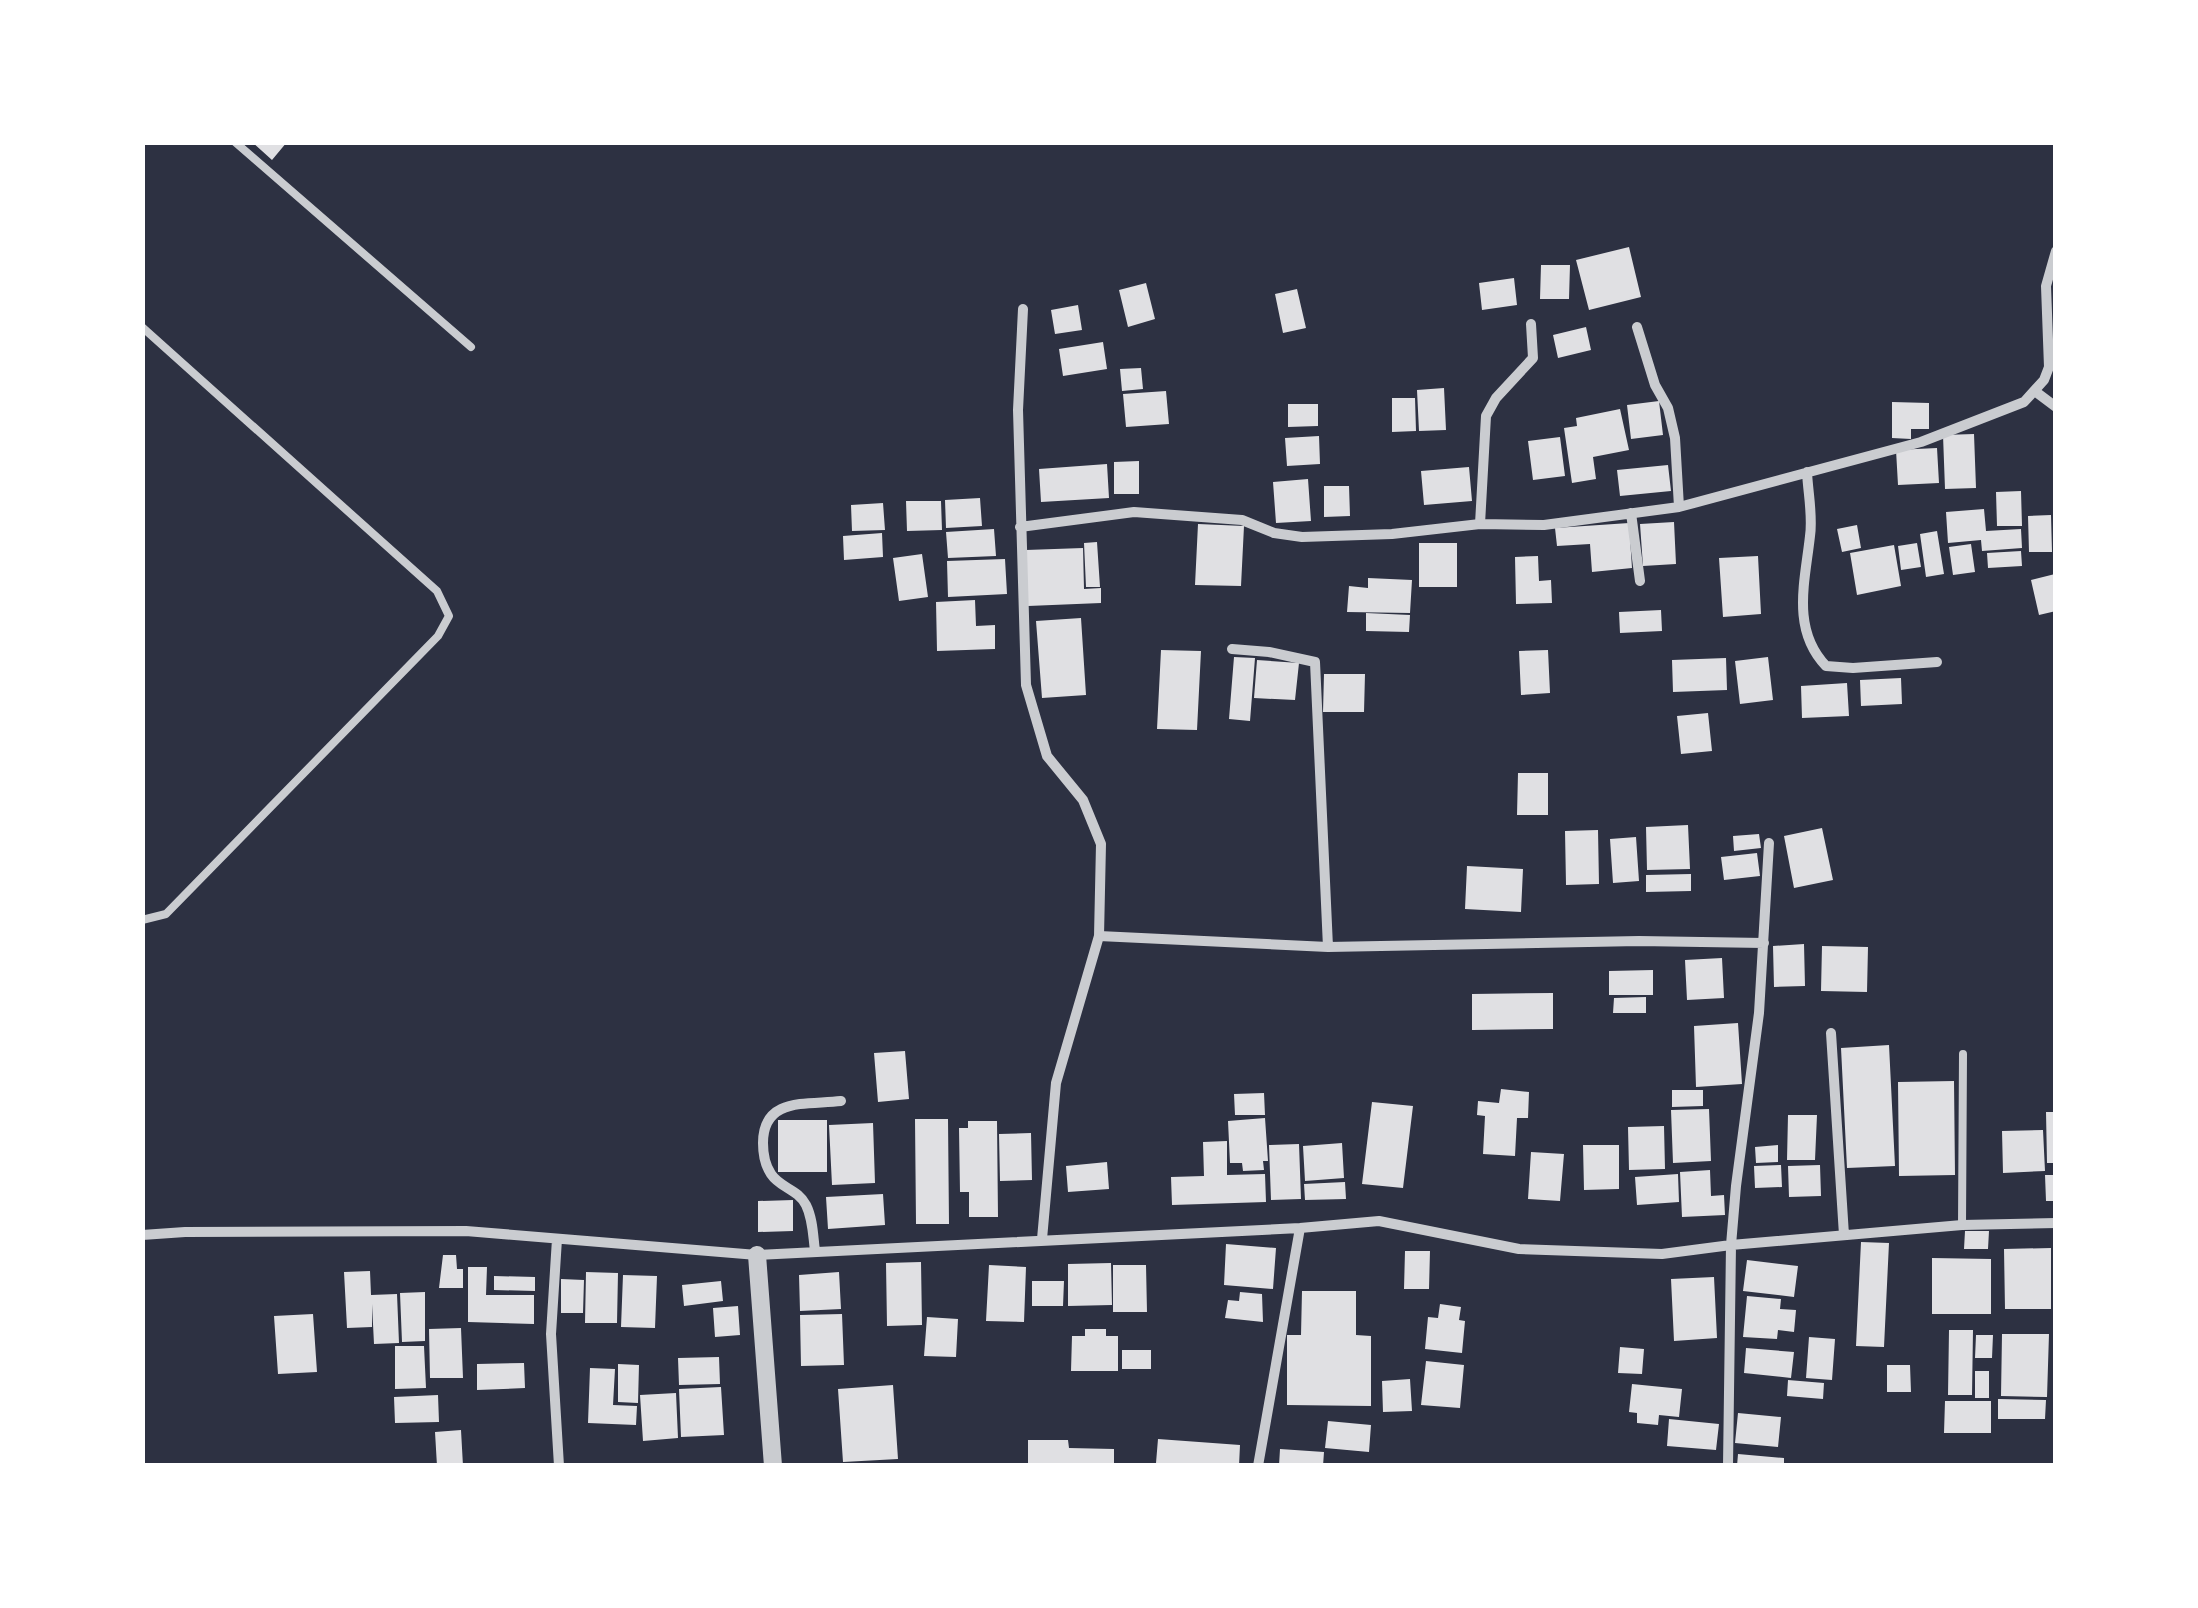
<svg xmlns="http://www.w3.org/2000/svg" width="2198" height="1608" font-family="Cabin,sans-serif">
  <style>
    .building { fill: #e0e0e3 }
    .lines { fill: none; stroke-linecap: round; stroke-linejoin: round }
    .service { stroke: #caccd0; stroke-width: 8 }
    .minor { stroke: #caccd0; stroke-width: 10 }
    .tertiary { stroke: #caccd0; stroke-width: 18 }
  </style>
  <rect width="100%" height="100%" fill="#2d3142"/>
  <!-- building -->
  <path class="building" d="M252,142H287L272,160Z
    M1629,247L1641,297L1589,310L1576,260Z
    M1541,265H1570L1569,299H1540Z
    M1514,278L1517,305L1482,310L1479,283Z
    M1146,283L1155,319L1128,327L1119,290Z
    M1297,289L1306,328L1283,333L1275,294Z
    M1078,305L1082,330L1055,334L1051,310Z
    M1586,327L1591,350L1558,358L1553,335Z
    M1103,342L1107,369L1063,376L1059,349Z
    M1141,368L1143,389L1122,391L1120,369Z
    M1444,388L1446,430L1419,431L1417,390Z
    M1166,391L1169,424L1126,427L1123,394Z
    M1392,398H1415L1416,431L1392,432Z
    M1659,401L1663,435L1631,439L1627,405Z
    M1892,402L1929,403V429H1911V439L1892,438Z
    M1288,404H1318V426L1288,427Z
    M1620,409L1629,450L1593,457L1596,479L1572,483L1564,428L1577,426L1576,418Z
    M1974,434L1976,488L1945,489L1943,435Z
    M1319,436L1320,464L1287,466L1285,438Z
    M1560,437L1565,476L1533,480L1528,441Z
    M1937,448L1939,483L1898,485L1896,450Z
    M1139,461V494H1114V462Z
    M1107,464L1109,498L1041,502L1039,469Z
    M1668,465L1671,491L1620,496L1617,470Z
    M1469,467L1472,501L1424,505L1421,471Z
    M1308,479L1311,521L1276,523L1273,482Z
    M1324,486H1349L1350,516L1324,517Z
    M2021,491L2022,526H1997L1996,492Z
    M980,498L982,526L946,528L945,500Z
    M906,501H941L942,530L907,531Z
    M883,503L885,530L852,531L851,505Z
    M1984,509L1986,531L2021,529L2022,548L1982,551L1981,540L1948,543L1946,512Z
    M2051,515L2052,552H2029L2028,516Z
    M1674,522L1676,564L1643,566L1640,524Z
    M1629,523L1632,568L1592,572L1590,544L1557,546L1555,528Z
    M1198,524L1244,526L1241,586L1195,585Z
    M1857,525L1861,548L1842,552L1837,529Z
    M994,529L996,556L948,558L946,532Z
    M1937,531L1944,574L1926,577L1920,534Z
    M882,533L883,557L844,560L843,536Z
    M1097,542L1100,587H1086L1084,543Z
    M1419,543H1457V587H1419Z
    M1917,543L1921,567L1901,570L1898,546Z
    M1971,544L1975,572L1953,575L1949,547Z
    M1894,545L1901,586L1857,595L1850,553Z
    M1083,548L1084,589L1101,588V603L1028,606L1026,550Z
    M2021,551L2022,566L1988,568L1987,553Z
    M922,554L928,597L899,601L893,558Z
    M1538,556L1539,581L1551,580L1552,603L1516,604L1515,557Z
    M1758,556L1761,614L1723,617L1719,558Z
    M1005,559L1007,594L948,597L947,561Z
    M2055,574L2056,611L2039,615L2031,580Z
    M1368,578L1412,580L1410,613L1347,612L1349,586L1368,588Z
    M975,600L976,626L995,625V649L937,651L936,602Z
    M1661,610L1662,631L1620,633L1619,612Z
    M1366,613L1410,615L1409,632L1366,631Z
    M1081,618L1086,695L1042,698L1036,621Z
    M1161,650L1201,651L1197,730L1157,729Z
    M1548,650L1550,693L1521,695L1519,651Z
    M1234,657L1255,658L1250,721L1229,719Z
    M1768,657L1773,700L1740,704L1735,661Z
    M1726,658L1727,690L1673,692L1672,660Z
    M1257,660L1299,663L1295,700L1254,698Z
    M1324,674H1365L1364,712H1323Z
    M1901,678L1902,704L1861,706L1860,680Z
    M1847,683L1849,716L1802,718L1801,686Z
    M1708,713L1712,751L1681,754L1677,716Z
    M1518,773H1548V815H1517Z
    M1688,825L1690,869L1647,870L1646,827Z
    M1822,828L1833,880L1794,888L1784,836Z
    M1598,830L1599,884L1566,885L1565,831Z
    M1759,834L1761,848L1734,851L1733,836Z
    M1636,837L1639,881L1613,883L1610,839Z
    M1757,853L1760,876L1724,880L1721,857Z
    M1467,866L1523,869L1521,912L1465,909Z
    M1691,874V891L1646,892V875Z
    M1804,944L1805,986L1774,987L1773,946Z
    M1822,946L1868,947L1867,992L1821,991Z
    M1722,958L1724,998L1687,1000L1685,960Z
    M1653,970V995H1609V971Z
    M1553,993V1029L1472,1030V994Z
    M1646,997V1013H1613L1614,998Z
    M1738,1023L1742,1084L1696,1087L1694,1026Z
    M1889,1045L1895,1166L1847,1168L1841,1048Z
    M905,1051L909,1099L878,1102L874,1053Z
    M1954,1081L1955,1175L1899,1176L1898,1082Z
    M1501,1089L1529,1092L1528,1118H1517L1515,1156L1483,1154L1485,1116L1477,1115L1478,1101L1499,1103Z
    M1672,1090H1703V1106L1672,1107Z
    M1264,1093L1265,1115H1235L1234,1094Z
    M1372,1102L1413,1106L1403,1188L1362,1184Z
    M1709,1109L1711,1161L1673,1163L1671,1110Z
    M2046,1112H2056V1163H2047Z
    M1788,1115H1817L1815,1160H1787Z
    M1265,1118L1268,1161H1263L1264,1170L1243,1171L1242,1163H1230L1228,1121Z
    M915,1119H948L949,1224H916Z
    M778,1120H827V1172H778Z
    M968,1121H997L998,1217H969V1192H960L959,1128H968Z
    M873,1123L875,1183L832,1185L829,1125Z
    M1664,1126L1665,1169L1629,1170L1628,1127Z
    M2043,1130L2045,1171L2003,1173L2002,1131Z
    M1031,1133L1032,1180L1000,1181L999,1134Z
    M1227,1141V1175L1265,1174L1266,1202L1172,1205L1171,1177L1204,1176L1203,1142Z
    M1342,1143L1344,1178L1305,1181L1303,1146Z
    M1299,1144L1301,1199L1271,1200L1269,1145Z
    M1583,1145H1619V1189L1584,1190Z
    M1778,1145V1162L1756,1163L1755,1147Z
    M1531,1152L1564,1154L1560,1201L1528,1199Z
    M1107,1162L1109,1189L1068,1192L1066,1166Z
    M1781,1165L1782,1187L1755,1188L1754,1166Z
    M1820,1165L1821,1196L1789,1197L1788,1166Z
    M1710,1170L1711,1196L1724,1195L1725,1215L1682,1217L1680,1172Z
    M1678,1174L1679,1202L1637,1205L1635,1177Z
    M2045,1175H2056V1201H2046Z
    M1345,1182L1346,1199L1305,1200L1304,1184Z
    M883,1194L885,1225L828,1229L826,1197Z
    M793,1200V1231L758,1232V1201Z
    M1965,1231H1989L1988,1249H1964Z
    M1861,1242L1889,1243L1884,1347L1856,1346Z
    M1226,1244L1276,1248L1273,1289L1224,1285Z
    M2051,1248V1309H2005L2004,1249Z
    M1405,1251H1430L1429,1289H1404Z
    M443,1255H456L457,1269H463V1288H439Z
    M1932,1258L1991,1259V1314H1932Z
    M1747,1260L1798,1266L1794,1297L1743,1291Z
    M921,1262L922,1325L887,1326L886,1263Z
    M1111,1263L1112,1305L1068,1306V1264Z
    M989,1265L1026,1267L1024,1322L986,1321Z
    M1113,1265H1146L1147,1312H1113Z
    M468,1267H487L486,1295H534V1324L468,1322Z
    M370,1271L371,1295L397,1294L399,1343L374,1344L372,1304V1327L347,1328L344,1272Z
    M586,1272L618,1273L617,1323H585Z
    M839,1272L841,1309L800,1311L799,1275Z
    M623,1275L657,1276L655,1328L621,1327Z
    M494,1276L535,1277V1291L494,1290Z
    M1714,1277L1717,1338L1674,1341L1671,1279Z
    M561,1279L584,1280L583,1313H561Z
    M721,1281L723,1301L684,1306L682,1285Z
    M1032,1281H1064L1063,1306H1032Z
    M1302,1291H1356V1335L1371,1336V1406L1287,1405V1335H1301Z
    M425,1292V1341L402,1342L400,1293Z
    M1240,1292L1262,1294L1263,1322L1225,1318L1228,1300L1239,1301Z
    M1747,1296L1781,1299L1780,1309L1796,1310L1794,1332L1778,1330L1777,1339L1743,1337Z
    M1440,1304L1461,1307L1459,1320L1465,1321L1462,1353L1425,1349L1428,1317L1438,1318Z
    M738,1306L740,1335L715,1337L713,1308Z
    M313,1314L317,1372L278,1374L274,1316Z
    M842,1314L844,1365L801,1366L800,1315Z
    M927,1317L958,1319L956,1357L924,1356Z
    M461,1328L463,1378H430L429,1329Z
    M1085,1329H1106V1336H1118V1371H1071L1072,1336H1085Z
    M1949,1330H1973L1972,1395H1948Z
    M2002,1334H2049L2047,1397L2001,1396Z
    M1976,1335H1993L1992,1358H1975Z
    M1809,1337L1835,1339L1832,1380L1806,1378Z
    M395,1346H424L426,1388L395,1389Z
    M1620,1347L1644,1349L1642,1374L1618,1373Z
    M1746,1348L1794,1352L1791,1378L1744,1373Z
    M1122,1350H1151V1369H1122Z
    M719,1357L720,1384L679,1385L678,1358Z
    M1426,1361L1464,1365L1460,1408L1421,1405Z
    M524,1363L525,1388L477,1390V1364Z
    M618,1364L639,1365L638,1403L618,1402Z
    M1887,1365H1910L1911,1392H1887Z
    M590,1368L615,1369L613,1405L637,1406L636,1425L588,1423Z
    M1975,1371H1989V1398H1975Z
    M1410,1379L1412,1411L1383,1412L1382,1381Z
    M1788,1380L1824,1383L1823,1399L1787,1396Z
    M1632,1384L1682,1389L1679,1417L1659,1415L1658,1425L1637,1423V1413L1629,1412Z
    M893,1385L898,1459L843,1462L838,1389Z
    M721,1387L724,1435L681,1437L679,1389Z
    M676,1393L678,1438L643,1441L640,1395Z
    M438,1395L439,1422L395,1423L394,1397Z
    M1998,1399L2046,1400L2045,1419H1998Z
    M1945,1401H1991V1433H1944Z
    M1738,1413L1781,1417L1778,1447L1735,1443Z
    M1669,1419L1719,1424L1716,1450L1667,1446Z
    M1328,1421L1371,1425L1369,1452L1325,1448Z
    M461,1430L463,1466H437L435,1432Z
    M1158,1439L1240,1445L1239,1466L1156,1463Z
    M1028,1440H1068L1069,1448L1114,1449V1466H1028Z
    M1280,1449L1324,1452L1323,1466H1279Z
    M1738,1454L1784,1458V1466H1737Z"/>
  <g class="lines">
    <!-- service -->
    <path class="service" d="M235,142L471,347
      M142,327L437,591L449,616L438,636L166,914L142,920
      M1962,1225L1963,1054"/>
    <!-- minor -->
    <path class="minor" d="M1023,309L1018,410L1026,685L1047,756L1083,800L1101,844L1099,936L1056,1083L1042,1239
      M1637,327L1655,385L1668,408L1675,438L1679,507
      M2036,392L2056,407
      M1807,472C1808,493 1813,516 1810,536C1805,582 1791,629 1826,666L1853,668L1937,662
      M1631,513L1640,581
      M1480,524L1486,416L1496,398L1533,358L1531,324
      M1020,527L1134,512L1242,520L1274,533L1302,537L1392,534L1480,524L1544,525L1679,507L1921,442L2024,402L2044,380L2049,367L2046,286L2056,251
      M1232,649L1269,652L1315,662L1328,947
      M1099,936L1328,947L1639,941L1764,943
      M1831,1033L1844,1235
      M142,1235L185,1232L466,1231L757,1255L1300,1228L1379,1221L1519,1249L1662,1254L1731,1245L1962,1225L2056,1223
      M557,1239L551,1334L559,1466
      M815,1251C813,1236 813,1219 806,1205C798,1189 780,1188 771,1174C765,1165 763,1154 763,1143C763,1097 806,1105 841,1101
      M1258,1466L1300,1228
      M1728,1466L1731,1245L1736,1186L1759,1013L1769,843"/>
    <!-- tertiary -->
    <path class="tertiary" d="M757,1255L773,1466"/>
  </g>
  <!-- border -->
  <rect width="2198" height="1608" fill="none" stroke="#ffffff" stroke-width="290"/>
</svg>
